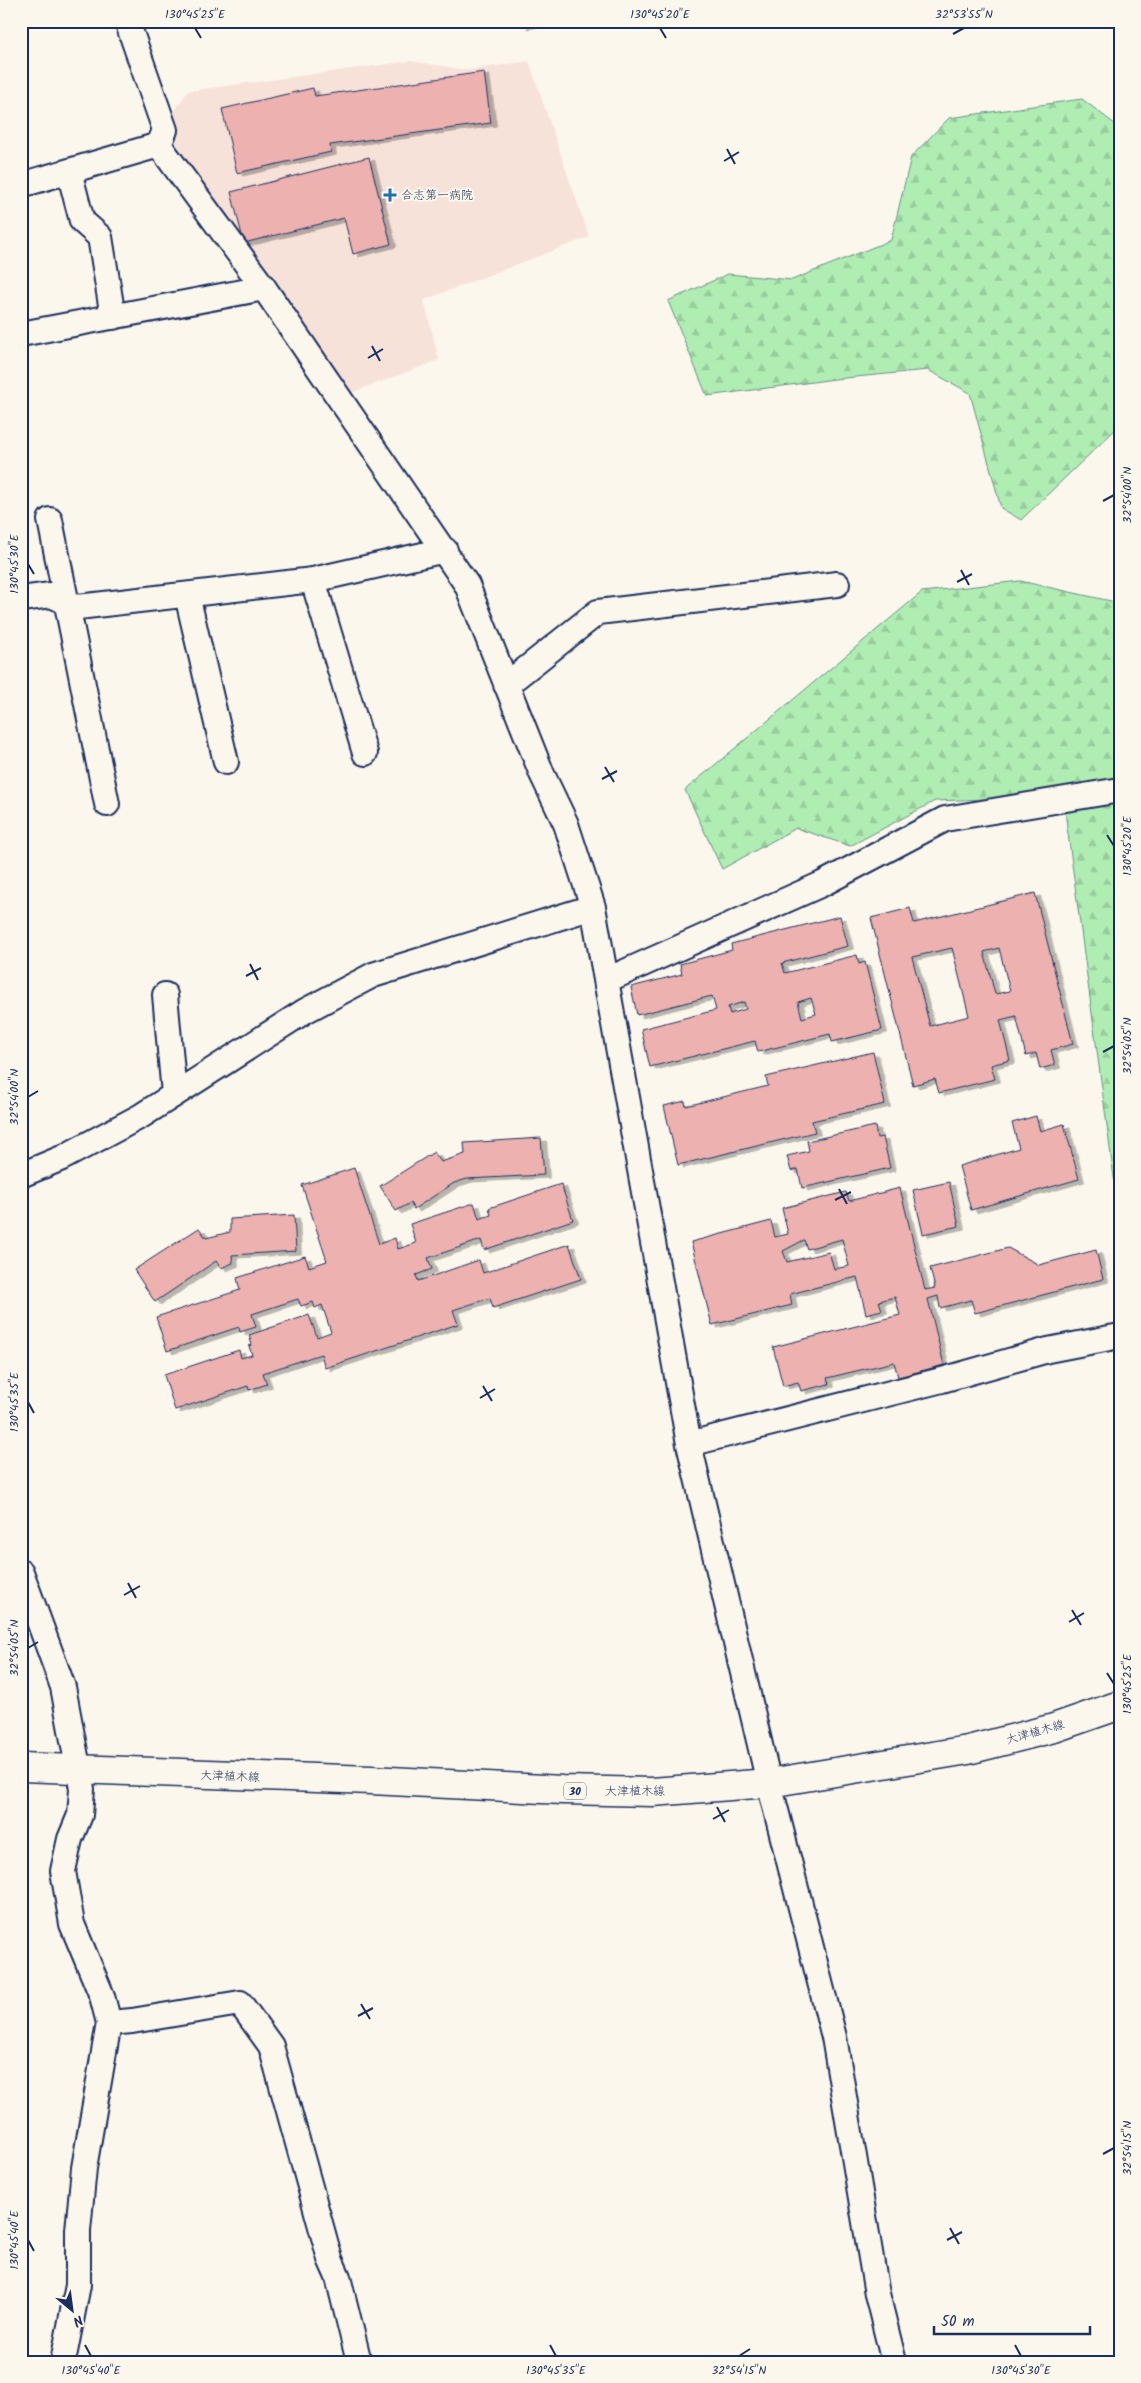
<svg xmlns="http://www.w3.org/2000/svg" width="1141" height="2383" font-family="Kalam,'Klee One',sans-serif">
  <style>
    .built { fill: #f7e2da }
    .forest { fill: url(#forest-firs); stroke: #668e88 }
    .building { fill: #edb1af; stroke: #1b2f5e; fill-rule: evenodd; filter: url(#shadow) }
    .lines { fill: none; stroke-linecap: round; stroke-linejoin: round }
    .street-casing { stroke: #1b2f5e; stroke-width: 28 }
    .primary-casing { stroke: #1b2f5e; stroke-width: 31 }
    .street { stroke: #fbf7ec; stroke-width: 24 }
    .primary { stroke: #fbf7ec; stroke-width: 28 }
    .ticks { fill: none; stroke: #1b2f5e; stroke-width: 2 }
    .poi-dot { fill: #1f6fb2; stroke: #fbf7ec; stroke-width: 2 }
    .labels { text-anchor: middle; stroke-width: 4; stroke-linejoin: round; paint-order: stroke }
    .shield { fill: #fbf7ec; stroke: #5e6b89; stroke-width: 1 }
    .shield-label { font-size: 11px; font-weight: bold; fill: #1b2f5e }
    .poi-label { font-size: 12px; fill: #1b2f5e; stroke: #fbf7ec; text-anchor: start }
    .street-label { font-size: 12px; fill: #1b2f5e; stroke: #fbf7ec }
    .neatline { fill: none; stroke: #1b2f5e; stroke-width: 2 }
    .ticks-label { font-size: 12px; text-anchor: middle; fill: #1b2f5e }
  </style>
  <defs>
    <pattern id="forest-firs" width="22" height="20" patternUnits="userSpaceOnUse" patternTransform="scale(1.25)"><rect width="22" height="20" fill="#b0edb3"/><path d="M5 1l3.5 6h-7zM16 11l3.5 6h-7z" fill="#97cc9c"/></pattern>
    <filter id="shadow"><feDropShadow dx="5.5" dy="3" stdDeviation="0" flood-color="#0004"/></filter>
  </defs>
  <rect width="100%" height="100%" fill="#fbf7ec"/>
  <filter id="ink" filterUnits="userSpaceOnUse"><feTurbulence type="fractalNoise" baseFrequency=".02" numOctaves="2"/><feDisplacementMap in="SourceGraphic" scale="10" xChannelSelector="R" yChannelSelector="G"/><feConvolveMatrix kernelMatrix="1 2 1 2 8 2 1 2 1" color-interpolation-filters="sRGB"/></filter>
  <g filter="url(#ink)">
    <!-- built -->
    <path class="built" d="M411,61L467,70L529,61L589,237L424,300L439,360L351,393L269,285L178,154L172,115L188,91Z"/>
    <!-- forest -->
    <path class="forest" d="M1082,99L1120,128V425L1021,520L1001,508L970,393L928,370L835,379L707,396L668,301L728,274L792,280L891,240L911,157L949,118Z
      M1020,581L1120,603V1223L1063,796L935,801L850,846L796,828L722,869L685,790L922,592Z"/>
    <!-- building -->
    <path class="building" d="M522,21H550L522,26Z
      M484,72L491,123L330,145L331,152L237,173L222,109L313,88L315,96Z
      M369,157L391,244L353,254L344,218L244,243L231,192Z
      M1035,893L1073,1044L1051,1050L1055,1065L1040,1069L1036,1053L1026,1056L1016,1016L1000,1020L1010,1060L991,1065L995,1079L939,1093L935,1079L913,1085L871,918L910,908L914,923ZM952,948L969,1016L930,1026L912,957ZM999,948L1010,991L995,994L984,952Z
      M840,916L848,946L782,963L785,973L857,955L859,964L865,962L882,1030L832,1042L830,1034L758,1052L755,1041L650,1067L641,1029L716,1010L712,996L637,1015L631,987L682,974L680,964L732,950L731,944ZM811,998L816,1014L802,1018L798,1002ZM744,1002L746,1009L730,1014L728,1007Z
      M873,1052L885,1104L812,1121L815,1132L678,1165L664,1106L685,1101L686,1106L768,1086L766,1077Z
      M1036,1116L1040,1131L1064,1124L1079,1179L971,1210L959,1166L1019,1148L1012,1123Z
      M875,1126L877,1138L883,1137L890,1168L802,1188L798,1169L791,1171L787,1156L809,1151L807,1141Z
      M541,1138L544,1175L467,1179L454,1183L414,1209L410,1203L396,1211L380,1186L434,1152L441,1162L465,1154L464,1143Z
      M354,1168L379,1244L395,1238L398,1249L416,1243L410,1224L474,1203L479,1219L491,1215L489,1208L561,1184L573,1220L484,1250L481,1240L428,1258L432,1269L416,1275L418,1281L479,1260L483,1273L569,1244L581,1279L493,1308L490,1298L453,1310L458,1324L325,1368L321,1354L263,1373L267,1384L249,1390L248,1386L175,1410L164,1375L239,1350L241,1358L252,1355L249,1346L252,1345L249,1335L309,1315L317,1337L331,1332L322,1305L315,1308L313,1302L301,1306L298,1299L252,1314L256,1327L240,1332L239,1327L167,1351L156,1317L240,1290L237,1278L305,1256L309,1267L327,1261L302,1185Z
      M949,1182L959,1226L923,1234L913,1190Z
      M900,1188L925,1290L935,1288L930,1268L1008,1248L1039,1265L1096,1250L1103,1279L975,1313L971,1300L940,1308L938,1296L928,1299L944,1365L898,1377L894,1362L827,1378L829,1384L801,1391L798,1382L783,1386L773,1347L900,1315L895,1297L879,1301L882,1310L866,1314L857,1277L790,1294L792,1305L712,1325L691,1242L771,1221L775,1237L788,1234L782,1208L846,1192L849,1201ZM842,1239L849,1266L834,1269L829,1252L787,1262L783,1251L804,1240L807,1249Z
      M294,1215L296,1251L232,1255L233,1263L221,1268L216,1261L155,1302L134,1270L199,1228L206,1238L230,1232V1219Z"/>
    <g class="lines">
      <defs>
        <path id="street" d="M127,21L165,130L159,145
          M159,145L264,288L467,585L542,774L566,824L593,907L689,1444L769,1783L834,2037L877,2294L894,2362
          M69,171L82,221L100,237L113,317
          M21,185L159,145
          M21,334L264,288
          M50,520L107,804
          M313,580L365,753
          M187,595L226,762
          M21,599L51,595L78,607L313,580L445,550
          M506,685L598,612L837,584
          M607,980L822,884L945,819L1120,790
          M165,995L174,1094
          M21,1175L62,1158L141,1116L305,1011L373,975L593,907
          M689,1444L942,1380L1048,1350L1120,1336
          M21,1572L63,1687L82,1789L80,1815L70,1839L63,1871L72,1924L102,1996L109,2023L84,2168L78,2230V2285L63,2362
          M109,2023L132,2021L240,2003L271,2046L330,2259L338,2277L359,2362"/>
        <path id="primary" d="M21,1767L371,1780L562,1790L652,1792L769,1783L968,1750L1054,1728L1120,1705"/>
      </defs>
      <!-- street casing -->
      <use href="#street" class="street-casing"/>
      <!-- primary casing -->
      <use href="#primary" class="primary-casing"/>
      <!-- street -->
      <use href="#street" class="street"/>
      <!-- primary -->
      <use href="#primary" class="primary"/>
    </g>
  </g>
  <!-- ticks -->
  <path class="ticks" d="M195,28L201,38M660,28L666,38M953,34L964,28M727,149L735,164M724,161L739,152M372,346L380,361M368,358L383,349M1103,501L1114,495M28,564L34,574M961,570L969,585M957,582L972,574M605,767L614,782M602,779L617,771M1107,835L1114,846M250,964L258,980M246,976L261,968M1103,1052L1114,1046M28,1097L38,1091M839,1189L847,1204M835,1200L851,1192M483,1386L492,1401M480,1398L495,1389M28,1402L34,1413M128,1583L136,1598M124,1595L140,1586M1072,1610L1081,1625M1069,1622L1084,1613M28,1648L38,1642M1107,1673L1114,1684M717,1807L725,1822M713,1819L729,1810M361,2004L370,2019M358,2016L373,2008M1103,2154L1114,2148M950,2228L959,2244M28,2240L34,2251M947,2240L962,2232M85,2345L91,2356M550,2345L556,2356M1015,2345L1021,2356M739,2356L750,2349"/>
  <!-- markers -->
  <path class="poi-dot" d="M387.5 187.5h5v5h5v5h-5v5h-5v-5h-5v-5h5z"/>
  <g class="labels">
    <!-- shield labels -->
    <rect class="shield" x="564" y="1782.5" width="22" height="17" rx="4"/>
    <g class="shield-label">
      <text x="575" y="1795">30</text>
    </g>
    <!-- poi labels -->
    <g class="poi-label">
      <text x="401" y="199">合志第一病院</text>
    </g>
    <!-- street labels -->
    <g class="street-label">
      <text transform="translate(1035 1732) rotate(-16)" y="4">大津植木線</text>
      <text transform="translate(230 1776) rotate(2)" y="4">大津植木線</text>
      <text x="635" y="1795">大津植木線</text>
    </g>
  </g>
  <!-- margin -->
  <rect width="1141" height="2383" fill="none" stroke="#fbf7ec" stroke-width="55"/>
  <!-- north arrow -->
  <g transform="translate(72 2310) rotate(151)" stroke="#fbf7ec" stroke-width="4" paint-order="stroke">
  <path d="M0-4L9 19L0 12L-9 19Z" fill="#1b2f5e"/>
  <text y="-8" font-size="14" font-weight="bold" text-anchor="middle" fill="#1b2f5e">N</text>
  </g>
  <!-- scale -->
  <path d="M934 2326v8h156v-8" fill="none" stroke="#1b2f5e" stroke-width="2.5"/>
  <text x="941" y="2326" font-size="15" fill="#1b2f5e" stroke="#fbf7ec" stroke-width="4" paint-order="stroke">50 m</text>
  <rect x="28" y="28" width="1086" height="2328" class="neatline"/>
  <g class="ticks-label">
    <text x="195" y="18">130°45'25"E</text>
    <text x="660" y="18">130°45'20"E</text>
    <text x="964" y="18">32°53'55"N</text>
    <text transform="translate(1127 495) rotate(-90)" y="4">32°54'00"N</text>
    <text transform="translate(14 564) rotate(-90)" y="4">130°45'30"E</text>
    <text transform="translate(1127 846) rotate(-90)" y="4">130°45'20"E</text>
    <text transform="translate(1127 1046) rotate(-90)" y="4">32°54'05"N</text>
    <text transform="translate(14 1097) rotate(-90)" y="4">32°54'00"N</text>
    <text transform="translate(14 1402) rotate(-90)" y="4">130°45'35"E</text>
    <text transform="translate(14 1648) rotate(-90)" y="4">32°54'05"N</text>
    <text transform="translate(1127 1684) rotate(-90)" y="4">130°45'25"E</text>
    <text transform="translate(1127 2148) rotate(-90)" y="4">32°54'15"N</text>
    <text transform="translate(14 2240) rotate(-90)" y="4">130°45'40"E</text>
    <text x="91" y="2374">130°45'40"E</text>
    <text x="556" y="2374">130°45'35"E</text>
    <text x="739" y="2374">32°54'15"N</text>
    <text x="1021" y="2374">130°45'30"E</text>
  </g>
</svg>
